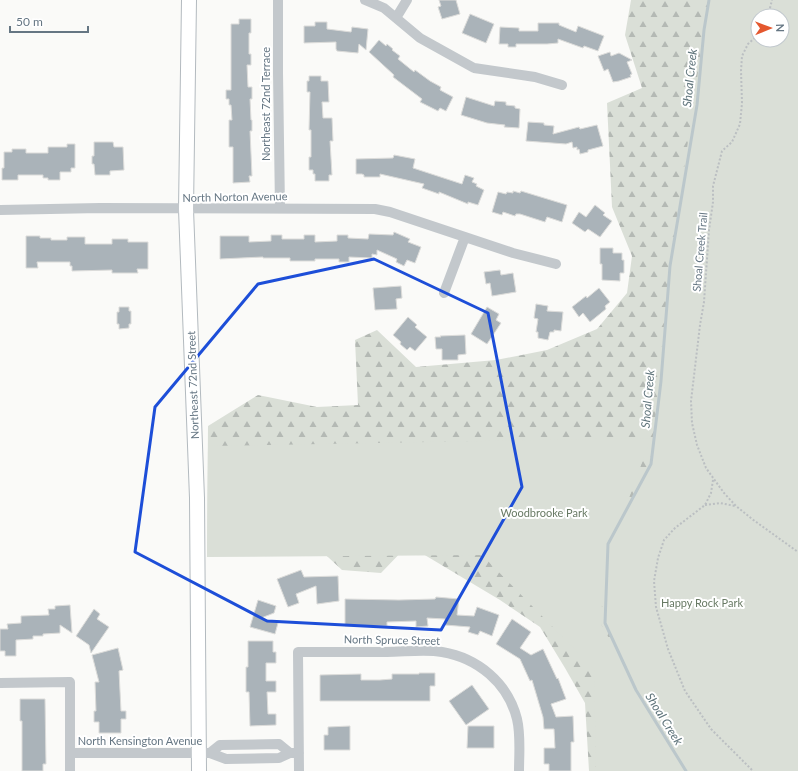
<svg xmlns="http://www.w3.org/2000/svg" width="798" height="771" font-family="Lato,sans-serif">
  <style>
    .forest { fill: url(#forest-firs) }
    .park { fill: #dadfd7; fill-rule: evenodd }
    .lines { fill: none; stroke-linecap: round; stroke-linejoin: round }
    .stream { stroke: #bbc7cb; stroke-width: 3 }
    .building { fill: #aab3b9; stroke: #dcdcda }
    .secondary-casing { stroke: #b3babf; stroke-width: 16 }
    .path { stroke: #bbbfc2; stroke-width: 2; stroke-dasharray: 2 2; stroke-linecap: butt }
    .minor { stroke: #c3c8cc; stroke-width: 10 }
    .secondary { stroke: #fff; stroke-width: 14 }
    .marked { fill: none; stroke: #1d4ed8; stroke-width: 3; stroke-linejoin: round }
    .labels { text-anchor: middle; stroke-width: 4; stroke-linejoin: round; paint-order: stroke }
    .street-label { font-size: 11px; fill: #657683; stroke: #fff }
    .park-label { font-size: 11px; fill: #687a64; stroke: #fff }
    .water-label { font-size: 12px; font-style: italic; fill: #60757c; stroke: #fff }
  </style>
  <defs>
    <pattern id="forest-firs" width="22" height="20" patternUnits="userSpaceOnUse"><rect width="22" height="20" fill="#dadfd7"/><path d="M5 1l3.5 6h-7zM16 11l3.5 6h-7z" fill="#b4b9b4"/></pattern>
  </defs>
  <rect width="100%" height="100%" fill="#fafaf8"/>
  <!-- forest -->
  <path class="forest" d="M631,0H763L758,16L752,61L798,771H589L585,703L565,668L540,627L500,600L408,545L381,573L342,570L315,545L207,557L208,426L258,395L317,407L358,405L355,340L377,330L416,367L496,360L547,350L597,329L627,293L632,256L612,207L607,103L642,88L625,35Z"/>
  <!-- park -->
  <path class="park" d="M709,0H798V771H596L594,669L482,555L207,557L208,446L651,438L621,520L651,464L670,266L704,30ZM758,16H782V40H758ZM607,558L605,623L625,667L601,624L604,566Z"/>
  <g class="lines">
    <!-- stream -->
    <path class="stream" d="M686,771L636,690L605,623L608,544L651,464L661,381L670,266L697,105L704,30L709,0"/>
  </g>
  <!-- building -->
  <path class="building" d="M439,0H456L460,14L442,19L438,7L441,6Z
    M470,14L494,24L486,43L462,33Z
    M239,19H251V33H249V54H251V65H247L248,87H252V99H250L251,120H252V131H250L252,176H249L250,182L233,183V147H229V120H232L231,105H229V99H226V90H231V24H239Z
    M315,22H327V29L351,32L352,27L368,29L366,50L359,44L358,53L337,51L336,49V42L304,43V26H315Z
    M538,23H559V25L576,32L578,26L604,36L598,51L584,46L583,48L558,39V43L547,44H516V47H508V44H499L500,27L519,28V31H538Z
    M379,40L386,46L387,44L393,49L392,50L400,56L398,59L414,72L415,70L430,81L441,87L440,90L453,97L446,111L440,108L438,111L420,102L422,99L393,77L394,75L369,52Z
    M610,52L611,56L619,53L632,60L627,62L632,74L630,75L631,77L619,81L613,82L608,69L604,71L598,56Z
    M309,76H321V81H328L329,102H322L323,118H332L333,141H330L332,175H329V181H315V174H313V170H309V157H311V130H309L310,92H307V81H309Z
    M466,97L494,106L495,101L506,102V105L515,106V108L520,109L519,128L504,127L505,125L487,123L461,115Z
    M528,122L544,123V125L554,126L553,134L579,127L580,129L597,125L603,146L588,150V152L580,154L579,149L577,150V147L573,148L572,142L566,144L526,141Z
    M94,142H113L114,147H123L124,170L110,171V175H95L94,164H92V156H94Z
    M67,144H75V168H71V172H60V180H48V178H43V175H18V180H2V168H4V152H12V149H26V153H48V147H67Z
    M394,155L415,159L413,168L462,184L465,175L474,178L472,182L477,184L476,186L484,190L478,205L468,202V204L439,192V194L422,188L424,184L380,174V177H364V175L362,174H356V159L393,158Z
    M513,191L520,193L521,191L567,205L562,222L547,217L545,222L520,214H516L515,216L503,212L502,215L492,212L498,192L506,194L507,192L513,193Z
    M595,205L605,213L603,215L612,221L600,237L588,229L585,232L572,223L579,212L586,217Z
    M394,232L410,239L408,242L421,247L415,263L407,260L404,266L396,262L397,259L377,250V255L372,254V258L349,257V262H339V259H315V261H290V258H263V257L220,259V236H249V242L271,241V235H282V239H304V235H315V242L337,241V235H348V238L368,239L369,234L393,235Z
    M26,236H40V238H51V240H67V237H85V244H112V239H128V242H148V269H137L138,273H112V270L72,271V266H70V262H37L38,268H26Z
    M600,248H613V253H622V260H624V273H620V281L602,280V264H600Z
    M500,270L501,275L513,273L516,292L492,296L490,283L486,284L484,272Z
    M401,286L402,298L396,299L397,309L375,310L373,288Z
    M599,288L610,302L605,306L606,309L590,322L583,313L579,317L572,307L586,296L587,298Z
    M536,304L548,306L547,311L563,312L561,331L554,330V332H550L548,340L538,338V332H536L538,319L534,318Z
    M119,307H129V311H131V324H129V328L119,329V324H117V312H119Z
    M487,307L499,314L496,320L501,323L487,344L471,334Z
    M408,317L417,325L415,327L427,337L415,351L410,347L407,350L400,344L401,342L393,335Z
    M465,335L466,354L458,355V360H442V349H436L435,337H441L440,336Z
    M301,570L304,577L338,576L339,601L317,604L316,586L296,594L299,603L288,607L277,579Z
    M436,597L459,599L457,615L474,616L477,607L499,615L492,636L480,631L478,635L468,632L470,627L445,625V619L427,618L428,626L416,627V621L387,622V626H345V599L399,600L435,599Z
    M258,600L276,606L274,613L261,618L278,623L275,634L250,627Z
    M70,605L72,633L60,625V633L43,634V636H33V639L16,640V656H5V651H0V629H8L7,624L21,623V616L49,615L48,609H55V606Z
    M94,609L100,614L97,619L109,627L91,653L89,645L76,636Z
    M512,619L531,632L520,648L531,655L543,649L557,679L558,678L566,699L551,704L556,717L573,716L574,742H571V771H549V764H544V748H555L554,729H544L543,717L532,680L530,681L520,659L496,644Z
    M248,641H273V652H276V663H266V681H276V692H267L268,714H276V725L250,726L249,692H246V667H248Z
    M118,648L123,670L119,671L121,711H126V719H121V733H99V722H94V711H96L95,682H99L92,655Z
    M419,673H435V686H430V701H320V675L361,674V680H380L392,679V674H419Z
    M472,685L489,709L466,725L449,701Z
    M20,699H45L46,764H43V771H22V721H20Z
    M350,726V750H324V735H328V727Z
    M468,726H494V748H467Z"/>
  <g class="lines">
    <defs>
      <path id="secondary" d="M189,0L186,209L197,498L199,771"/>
    </defs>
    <!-- secondary casing -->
    <use href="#secondary" class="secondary-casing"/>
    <!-- path -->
    <path class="path" d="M768,16L772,0
      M758,35L748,44L742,56L741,71L742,103L740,124L732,142L722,151L713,186V202L709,230L704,302L700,325L691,401L692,423L697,445L706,468L724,493L736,506L752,519L798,552
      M713,480L711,493L705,505L675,528L664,540L658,558L654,581L656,607L668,649L685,691L711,729L753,771
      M705,505L720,503L735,506"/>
    <!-- minor -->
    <path class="minor" d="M278,0V73L280,208
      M365,0L384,8L420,38L474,68L535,77L562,85
      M396,18L407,0
      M0,210L100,208L375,209L390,212L513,253L556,264
      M444,293L465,237
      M0,683L70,682V771
      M70,753H210L226,759L279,758L290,753H299
      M210,753L220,745L279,744L290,753
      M299,771L298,652C328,652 357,652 387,652C404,652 425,649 442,652C478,658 508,683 517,719C521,736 519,754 519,771"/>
    <!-- secondary -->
    <use href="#secondary" class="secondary"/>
  </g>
  <!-- marked area -->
  <path class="marked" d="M374,259L488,313L522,487L441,630L267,621L135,552L155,407L258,284Z"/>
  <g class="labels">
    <!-- street labels -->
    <g class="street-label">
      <text transform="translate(266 104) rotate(-90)" y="4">Northeast 72nd Terrace</text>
      <text transform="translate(235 197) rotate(-1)" y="4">North Norton Avenue</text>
      <text transform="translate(700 252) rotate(-85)" y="4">Shoal Creek Trail</text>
      <text transform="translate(193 385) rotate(-92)" y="4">Northeast 72nd Street</text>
      <text transform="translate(392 640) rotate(1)" y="4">North Spruce Street</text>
      <text x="140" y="745">North Kensington Avenue</text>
    </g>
    <!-- park labels -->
    <g class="park-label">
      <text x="544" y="517">Woodbrooke Park</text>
      <text x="702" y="607">Happy Rock Park</text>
    </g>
    <!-- water labels -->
    <g class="water-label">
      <text transform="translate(690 78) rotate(-84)" y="4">Shoal Creek</text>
      <text transform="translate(648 399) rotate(-85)" y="4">Shoal Creek</text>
      <text transform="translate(664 719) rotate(58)" y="4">Shoal Creek</text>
    </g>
  </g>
  <!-- north arrow -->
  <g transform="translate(770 28) rotate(89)"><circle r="19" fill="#ffffff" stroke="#c1c8cd"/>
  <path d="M0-3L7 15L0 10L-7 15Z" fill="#e4572e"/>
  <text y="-6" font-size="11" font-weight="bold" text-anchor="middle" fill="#657683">N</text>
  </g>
  <!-- scale -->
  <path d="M10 26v6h78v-6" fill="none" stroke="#657683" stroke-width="2"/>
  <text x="16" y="26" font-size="12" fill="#657683" stroke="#ffffff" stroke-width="3" paint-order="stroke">50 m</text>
</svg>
